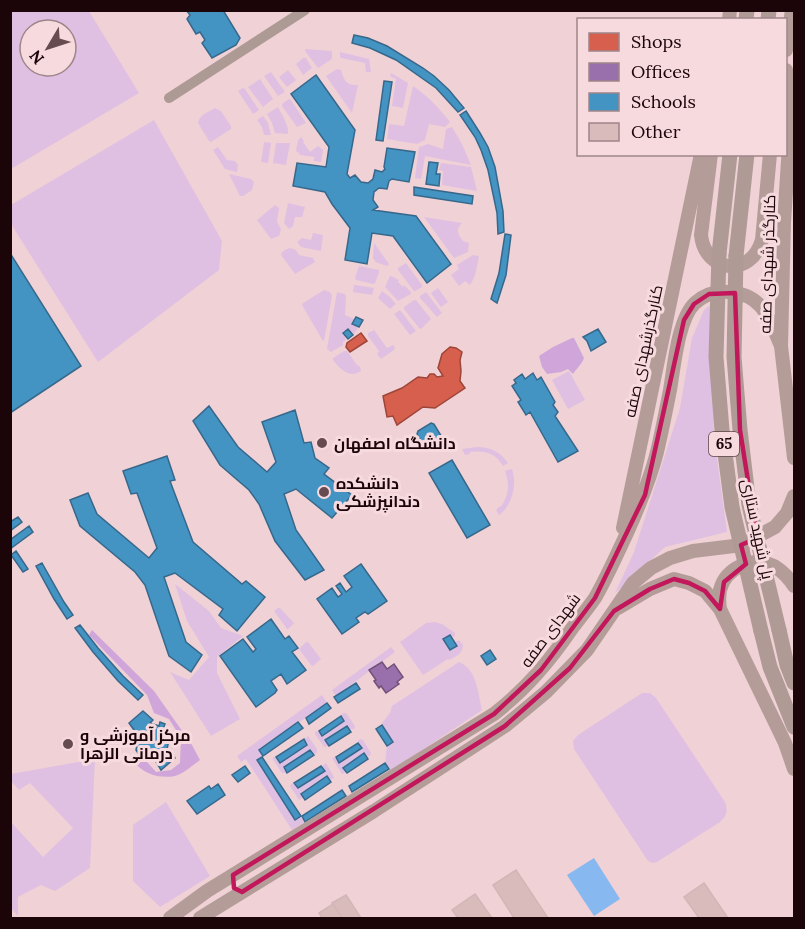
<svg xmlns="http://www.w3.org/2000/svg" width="805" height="929" font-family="Lora,Cairo,serif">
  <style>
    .green { fill: #dfc0e2; fill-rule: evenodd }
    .forest { fill: #d0a6da }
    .water { fill: #87b8f0 }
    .shops { fill: #d6604d; stroke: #9e4539; stroke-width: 1.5 }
    .offices { fill: #9970ab; stroke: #73507a; stroke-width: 1.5 }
    .schools { fill: #4393c3; stroke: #37688b; stroke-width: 1.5 }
    .building { fill: #dabbbb; stroke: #d0b6b5; stroke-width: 1.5 }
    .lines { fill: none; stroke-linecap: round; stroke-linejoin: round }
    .minor { stroke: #ad9a94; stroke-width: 10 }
    .major { stroke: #b49d99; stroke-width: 14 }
    .highway { stroke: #af9a96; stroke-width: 15 }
    .highway-bridge { stroke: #af9a96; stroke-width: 15 }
    .marked { fill: none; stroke: #c2185b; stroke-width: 4.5; stroke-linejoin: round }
    .poi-dot { fill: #664c50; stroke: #f7dade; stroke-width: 2 }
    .labels { text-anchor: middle; stroke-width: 6; stroke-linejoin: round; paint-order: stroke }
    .shield { fill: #f7dade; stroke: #5d4549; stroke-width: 1.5 }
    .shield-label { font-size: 15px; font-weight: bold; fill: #1b0509 }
    .street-label { font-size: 16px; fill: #1b0509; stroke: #f7dade }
    .poi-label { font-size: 16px; font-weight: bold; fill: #1b0509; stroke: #f7dade; text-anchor: start }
  </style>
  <rect width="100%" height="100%" fill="#f0d1d5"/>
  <!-- green -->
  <path class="green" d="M10,11H89L139,93L11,169ZM30,30H66V66H30Z
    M305,49L332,51V59L318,68L305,51Z
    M340,52L369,59L371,72H366L365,63L341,58L340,57Z
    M303,58H306L312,68L303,75L296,64Z
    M337,69L341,70C344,80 346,86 358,85L352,113L326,76Z
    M288,70L296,80L287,87L279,77Z
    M271,72L285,92L278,96L264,76Z
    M391,73L408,83L403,108L392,106L396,79L390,76Z
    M260,79L273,99L263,107L248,87Z
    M413,86C428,96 439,108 450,122L445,127L429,124L425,140L417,144L387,139L389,124L404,126Z
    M243,88L245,89L259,110L253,114L238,91Z
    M289,99L291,100L306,123L297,127L282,106V104Z
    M278,107C282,115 289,125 288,134L275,133L272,123L267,114Z
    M215,108L221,111L231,126V129L211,142L209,141L198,123C199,115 208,112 215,108Z
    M263,116L268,123L271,135H264L262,127L257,120Z
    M154,120L222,241L219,270L98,362L11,224V205Z
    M452,127L462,144L471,165L425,156L421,179L415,178L419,147L428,144L443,149L446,129Z
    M301,137L304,141L303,142L310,152L318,146L323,150L321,162L314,161V157L300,155L299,153L296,151L298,140Z
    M264,142L271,143L268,163L261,162Z
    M276,143H290L286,165L273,163Z
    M218,147L227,160L235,161L238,165L237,172L225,169L213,150Z
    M441,163L471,167L477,191L442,185L443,171L439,170Z
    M229,174L251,179L254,182L252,190L243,196H240Z
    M288,203L305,207L302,217H295L293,226L289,229L284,223Z
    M275,205L279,208L277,222L281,229L279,236L271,239L257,220Z
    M424,217L462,223C455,229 458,235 463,241L469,243L468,252L454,258Z
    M313,233L323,235L321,251L301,247L297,242L302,238L311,240Z
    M374,243L389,264L387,266L375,262V260L373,259Z
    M290,248L296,250L299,255L313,258L315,262L295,274L281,255C282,251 286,249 290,248Z
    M473,255L479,256C477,266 476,277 470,285L465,281L459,286L451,275L459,269L457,265Z
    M406,263L422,285V287L415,291H414L398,270V268Z
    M359,266L379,270V273L375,283L373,284L356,280L355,278Z
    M390,276H391L399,280L398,282L403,287L404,285L411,292V294L398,301L385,287Z
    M354,285H355L374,288L372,295L353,292Z
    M438,288L448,302L441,307L431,293Z
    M324,290L330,292L332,296L324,341H323L302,305L303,303Z
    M382,291L390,297L396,304L390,309L378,298Z
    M337,292L345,294L346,297L345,315L354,319L351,324L358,328L354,334L348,328L343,332L346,340L343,342V345L331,352L327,349Z
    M426,292L442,313L437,317L420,298V296Z
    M414,300H416L431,319L421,329L419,328L404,309V307Z
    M712,304L714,437L727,532L665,547L615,593L634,552L680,408L692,338L704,310Z
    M400,310L416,331L410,335L394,314Z
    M374,330L387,348L393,345L395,348L394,350L381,359L377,354L379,351L368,336V333Z
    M344,351H347L357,365L360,367L361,371C349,379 340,369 333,360V358Z
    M569,371L585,400L568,409L552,380Z
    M477,447C491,447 500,452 508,463L503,466C496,453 484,450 470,452V454L465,455L462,449Z
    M512,469C517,484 513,505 499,515L496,510L500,506L501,507C509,494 510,485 505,471Z
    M175,584L209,611L221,628L243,636L217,657V673L240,719L211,736L170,672L189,680L209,657L187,621Z
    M278,608H280L294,623L288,629H287L274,611Z
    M435,622L442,624L455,633V636L453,637L450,635L443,639L450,650L457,646L455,642L459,640L463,645C462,654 457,656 449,660L448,659L423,675L400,642L426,623Z
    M306,642H308L321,659L313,666L311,665L299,649Z
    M391,647L395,652L336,696L332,690Z
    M459,662C477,669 478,693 482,710L391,771L385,763L387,746L393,742L382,723L390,713L392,706Z
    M642,693H650L656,698L725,802C728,811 727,816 720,822L657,862L653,863L648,861L574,749L573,741L578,735Z
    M322,695L327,703L259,750L263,756L257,761L295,819L302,816L305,822L292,830L246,759L241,762L237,756Z
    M343,713H346L355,726L354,729H349L325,740L329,746L324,747L315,734V732L319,731L323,735L344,721L341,715Z
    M308,736L317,749V752L316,754L313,753L310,750L284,767L287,773H282L272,758L275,757L280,763L307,745L305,739Z
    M360,739L363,740L371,753L370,756L366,757L364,754L343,767L345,773L342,774L332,758L336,757L340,762L359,745L358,741Z
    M95,759L90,868L55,891L41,885L18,897V916L11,908V822L43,857L73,828L30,783L19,790L11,781V774Z
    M326,763L334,777L333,779H329L327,776L301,793L303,797L299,800L290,786L291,784L294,783L298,788L324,772L322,766Z
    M166,802L210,876L160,907L133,881V825Z"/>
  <!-- forest -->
  <path class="forest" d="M572,338H574L584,358C582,364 577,368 573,374L568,369L561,372L547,374L542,367L539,356L553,347Z
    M92,630L154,691L192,745L200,760C193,765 183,774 175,776C159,779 144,774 134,762H147L156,772L171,770L180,763L181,738L169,719L154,713L147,695L89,635Z"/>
  <!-- water -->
  <path class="water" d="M594,858L620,899L594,916L567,875Z"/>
  <!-- shops -->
  <path class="shops" d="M361,333L367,341L350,352L346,347L347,343Z
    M450,347L456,348L462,352L460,360L461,371L460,381L465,388L435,408L423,407L397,425L393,416L387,417L383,396L402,388L418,377L427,378L430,374H434L437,377L443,376L438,368L442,354Z"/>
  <!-- offices -->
  <path class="offices" d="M382,662L387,669L394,664L403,677L397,682L399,684L386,693L381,686L379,688L374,681L376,680L369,670Z"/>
  <!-- schools -->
  <path class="schools" d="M186,10H223L240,38L236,45L212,58L202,43L205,40L200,32L196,34L187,19L190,15Z
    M354,35L368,38L387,46L423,68L434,76L449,90L464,108L458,112L436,88L396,60L370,48L352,43Z
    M316,75L355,130L347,174L350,178L355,175L361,182L368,183L373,179L375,170L382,172L385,169L384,167L387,148L415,152L409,182L392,179L389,181L387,189L379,188L374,192L373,200L378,207L373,210L416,216L451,264L427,283L393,236L372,233L367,264L345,260L350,228L332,204L325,192L293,186L297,163L326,167L329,147L291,94Z
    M384,81L392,82L383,141L376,140Z
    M466,111L480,133L488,147L495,167L503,211L504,232L498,234L497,213L493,194L488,170L481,150L475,137L460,115Z
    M429,162L438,163L436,174H440L439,186L426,184Z
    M414,187L473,196L472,204L414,195Z
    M505,234L511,235L506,275L497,303L491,299L499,273Z
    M10,253L81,366L10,413Z
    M356,317L363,320L359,327L352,324Z
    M348,329L353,335L348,339L343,333Z
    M598,329L606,342L591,351L587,341L583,337Z
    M533,373L537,380L541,377L555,402L553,405L558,412L555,416L578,451L558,462L530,412L526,415L518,402L521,400L512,386L516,383L514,380L522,374L525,379Z
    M209,406L238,447L267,472L276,462L262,422L295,410L304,443L311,442L315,458L329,468L324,474L352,495L332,518L296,489L284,494L296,530L324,570L305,580L275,541L259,504L249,490L220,465L193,421Z
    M431,423L434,424L443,439V442L429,450L425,449L417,434L418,431Z
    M167,456L175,480L170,481L193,542L242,584L246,581L265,597L237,631L219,615L223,609L175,573L164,577L186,642L202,655L191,672L169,656L145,585L135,572L80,526L70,500L88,493L97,514L149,558L157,548L137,493L131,494L123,471Z
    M452,460L490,525L467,538L429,473Z
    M18,517L22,522L10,531V522Z
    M29,526L33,532L10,549V540Z
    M16,551L28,569L23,572L11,555Z
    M42,563L64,602L73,615L67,619L54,599L36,566Z
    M361,564L387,601L368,614L365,612L356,618L359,622L342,634L317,599L332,588L338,597L342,594L336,586L340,583L346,592L352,587L344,576Z
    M271,619L285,639L289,636L298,648L292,652L306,670L287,684L281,674L271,681L277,690L275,693L256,707L220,656L243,639L253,652L256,649L247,637Z
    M80,625L98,648L123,676L143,695L138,700L118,681L93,652L75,628Z
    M450,635L457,646L450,650L443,639Z
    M490,650L496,659L487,665L481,656Z
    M356,683L360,689L338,703L334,697Z
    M327,703L331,708L309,724L306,718Z
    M143,711L153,720L150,723L159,726L160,722L165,724L163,729H167L171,733L170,736H173L172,742L169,740L167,749L169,752L171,750L175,758L161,770L150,752L145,756H140L136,750L137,744L142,741L129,723Z
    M341,716L344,721L322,736L319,731Z
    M298,722L303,728L263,756L259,750Z
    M382,725L393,742L387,746L376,729Z
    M347,726L351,732L329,746L325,740Z
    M304,739L307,745L280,763L276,757Z
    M358,743L362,748L339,763L336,757Z
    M310,750L314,755L287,773L284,767Z
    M364,753L368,759L347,773L343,768Z
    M262,757L301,816L295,820L257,760Z
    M385,763L389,769L352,792L349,786Z
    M245,766L250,773L238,782L232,775Z
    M321,766L325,771L298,788L294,783Z
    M327,776L331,782L305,800L301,794Z
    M218,784L225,795L197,814L187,801L209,786L211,789Z
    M342,790L346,796L305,822L302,816Z"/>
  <!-- building -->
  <path class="building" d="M516,870L548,918H514L493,885Z
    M704,883L728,918H699L684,897Z
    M475,894L492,918H458L452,910Z
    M346,895L361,918H342L333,904L332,903Z
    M333,904L342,918H322L319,913Z"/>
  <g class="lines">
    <!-- minor -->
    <path class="minor" d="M169,98L305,10"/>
    <!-- major -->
    <path class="major" d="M729,20L730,10
      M786,50L792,10
      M786,70L790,130L784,222L781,346L794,458
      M711,154L701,235C705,273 751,278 762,240L770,154
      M623,528L701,154
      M618,608L650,589L674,579L689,583L705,591L720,609L785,743L794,769
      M720,609C719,603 719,597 720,590C726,567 753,556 774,566C782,571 789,578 794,586
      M170,918L207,891L233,875L494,714C527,688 549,662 573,627C580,618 588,608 595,598C607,577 617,554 627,533C639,506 650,480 657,452C662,431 666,410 670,390C674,367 678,319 695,303C704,295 716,291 728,292C763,294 769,318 781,346
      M200,918L374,811L505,726L546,692L587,650L633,583L651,568L670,558L693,551L742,545L775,527L787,513L794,496"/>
    <!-- highway -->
    <path class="highway" d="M746,20L747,10
      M768,20L769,10
      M719,254L730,154
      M736,256L747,154
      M779,630L787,665L794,683
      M761,631L770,667L794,727"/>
    <!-- highway-bridge -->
    <path class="highway-bridge" d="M719,254L716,357L722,430L732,507L761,631
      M736,256L734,357L740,430L749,505L779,630"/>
  </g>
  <!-- marked area -->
  <path class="marked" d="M735,293L740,430L757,538L741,545L746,564L724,582L720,609L705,591L689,583L674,579L650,589L614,611L570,668L505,726L242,892L234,888L233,875L494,714L541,670L595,598L645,495L684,320L694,304L709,294Z"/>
  <!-- markers -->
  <g class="poi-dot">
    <circle cx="322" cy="443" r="6"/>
    <circle cx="324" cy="492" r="6"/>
    <circle cx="68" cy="744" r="6"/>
  </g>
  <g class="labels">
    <!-- shield labels -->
    <rect class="shield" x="709" y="432" width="30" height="24" rx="4.5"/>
    <g class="shield-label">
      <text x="724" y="449">65</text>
    </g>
    <!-- street labels -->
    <g class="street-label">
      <text transform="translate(767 264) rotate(-88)" y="6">کنارگذر شهدای صفه</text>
      <text transform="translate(643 351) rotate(-78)" y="6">کنارگذرشهدای صفه</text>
      <text transform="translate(758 529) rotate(78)" y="6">پل شهید ستاری</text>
      <text transform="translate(550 630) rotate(-53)" y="6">شهدای صفه</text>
    </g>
    <!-- poi labels -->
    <g class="poi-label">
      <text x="334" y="449">دانشگاه اصفهان</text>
      <text x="336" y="489">دانشکده<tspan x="336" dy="18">دندانپزشکی</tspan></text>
      <text x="80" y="741">مرکز آموزشی و<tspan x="80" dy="18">درمانی الزهرا</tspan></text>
    </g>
  </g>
  <!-- border -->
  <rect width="805" height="929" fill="none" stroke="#1b0509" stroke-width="24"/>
  <!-- legend -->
  <rect x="577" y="18" width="210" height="138" fill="#f7dade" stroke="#9f8589" stroke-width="1.5"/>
  <rect x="589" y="33" width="30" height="18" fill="#d6604d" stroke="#9f8589" stroke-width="1.5"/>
  <text x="631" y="48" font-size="18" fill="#1b0509">Shops</text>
  <rect x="589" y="63" width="30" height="18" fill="#9970ab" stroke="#9f8589" stroke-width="1.5"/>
  <text x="631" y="78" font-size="18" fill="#1b0509">Offices</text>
  <rect x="589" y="93" width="30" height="18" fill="#4393c3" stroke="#9f8589" stroke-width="1.5"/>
  <text x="631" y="108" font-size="18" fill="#1b0509">Schools</text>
  <rect x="589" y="123" width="30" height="18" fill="#dabbbb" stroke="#9f8589" stroke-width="1.5"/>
  <text x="631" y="138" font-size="18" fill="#1b0509">Other</text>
  <!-- north arrow -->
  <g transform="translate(48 48) rotate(231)"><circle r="28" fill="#f7dade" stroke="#9f8589" stroke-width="1.5"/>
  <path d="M0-4.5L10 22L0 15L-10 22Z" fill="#664c50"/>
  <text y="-9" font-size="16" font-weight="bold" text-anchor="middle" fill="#1b0509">N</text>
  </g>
</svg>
